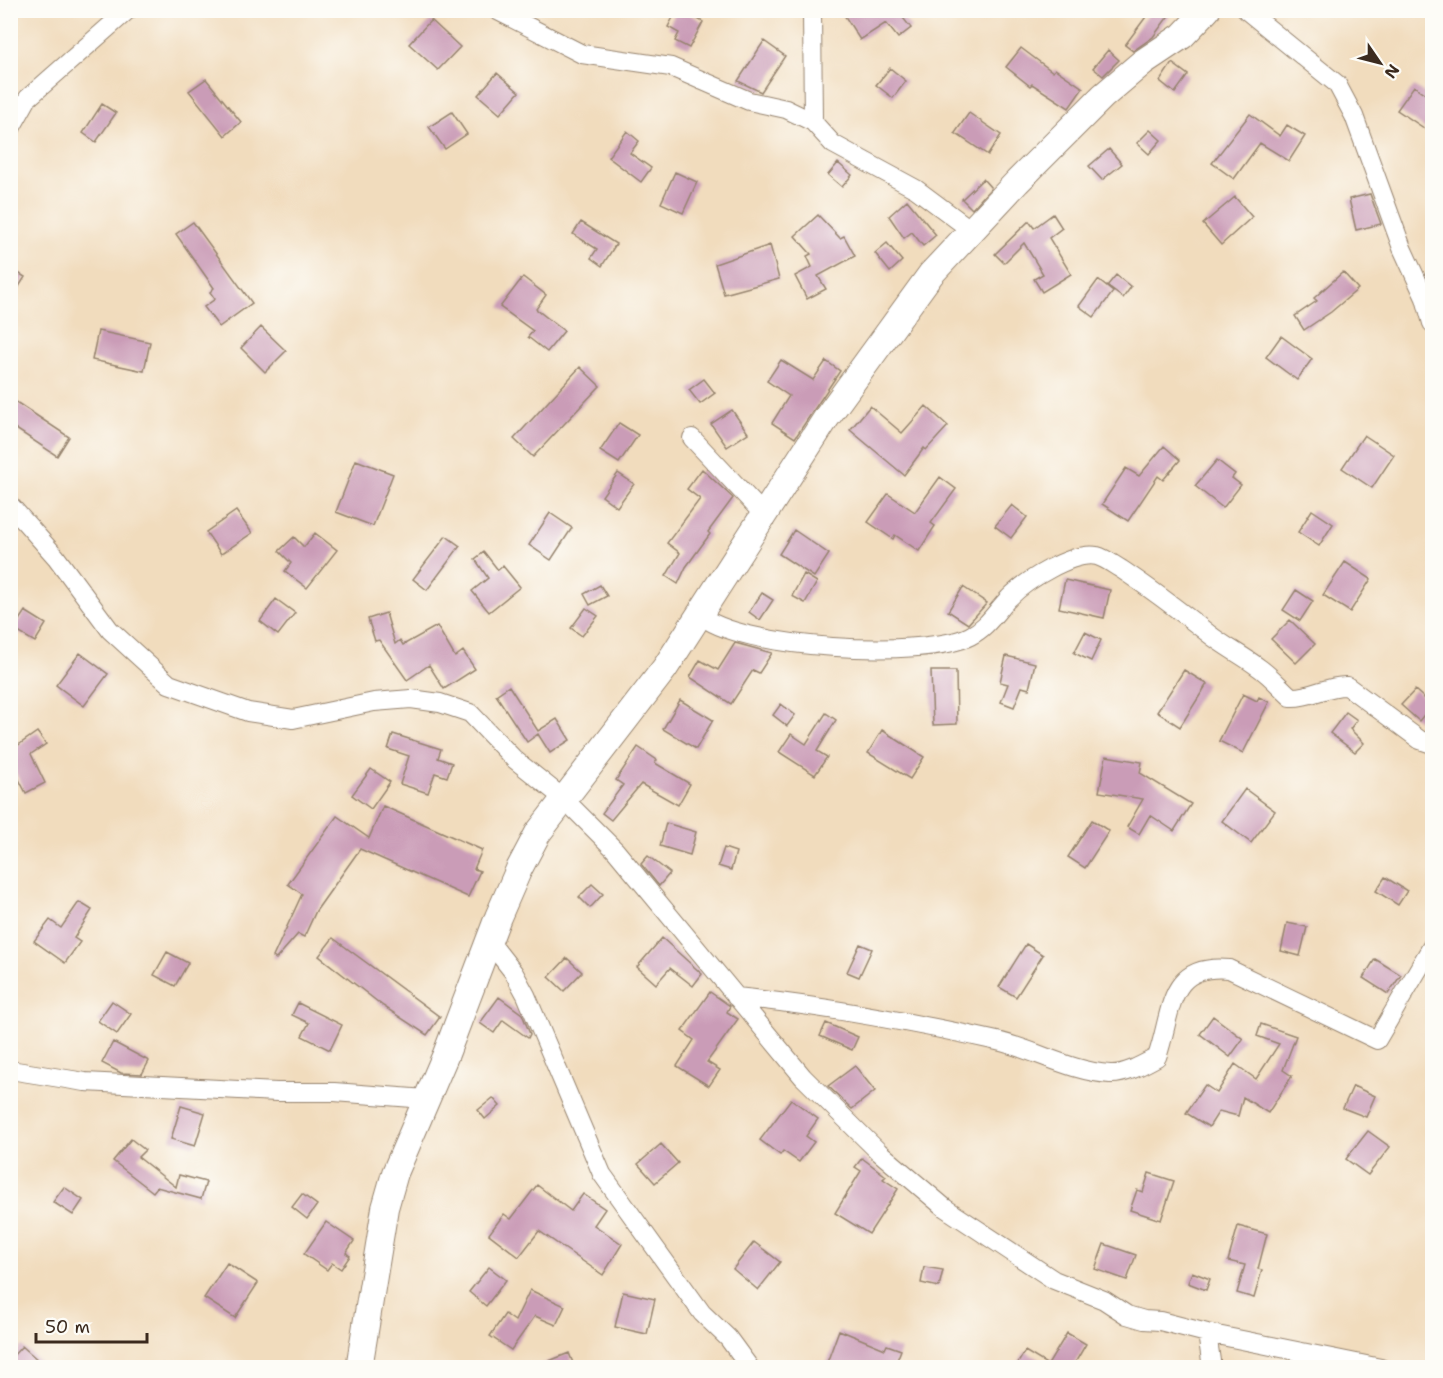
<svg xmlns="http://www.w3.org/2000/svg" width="1443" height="1378" font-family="'Shantell Sans',sans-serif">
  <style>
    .building { fill: #ca9cb7 }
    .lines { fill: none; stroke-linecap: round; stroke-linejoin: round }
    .minor-casing { stroke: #96836e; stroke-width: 20 }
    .secondary-casing { stroke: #96836e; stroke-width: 28 }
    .minor { stroke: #fff; stroke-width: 18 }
    .secondary { stroke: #fff; stroke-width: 26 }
  </style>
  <rect width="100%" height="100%" fill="#fdfcf7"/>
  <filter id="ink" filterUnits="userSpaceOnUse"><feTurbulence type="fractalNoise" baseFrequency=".0167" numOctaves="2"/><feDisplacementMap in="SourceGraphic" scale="12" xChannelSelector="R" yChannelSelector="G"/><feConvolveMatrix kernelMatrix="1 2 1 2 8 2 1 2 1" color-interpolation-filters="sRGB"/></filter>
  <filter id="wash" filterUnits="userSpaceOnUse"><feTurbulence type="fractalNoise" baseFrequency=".008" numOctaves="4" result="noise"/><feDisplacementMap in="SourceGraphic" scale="24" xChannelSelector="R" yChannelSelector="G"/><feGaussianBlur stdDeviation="1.35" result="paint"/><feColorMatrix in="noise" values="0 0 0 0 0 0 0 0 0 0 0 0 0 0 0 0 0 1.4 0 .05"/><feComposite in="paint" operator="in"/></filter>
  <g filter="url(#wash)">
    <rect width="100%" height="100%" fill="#f1dcbd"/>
    <g id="blocks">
      <!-- building -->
      <path class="building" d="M677,10H683L703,22L689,48L675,41L679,33L668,27Z
        M841,10H906L900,14L911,28L898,38L886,23L860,40Z
        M1151,10H1173L1153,37L1133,51L1125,45Z
        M431,20L460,47L438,70L409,44Z
        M764,41L785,56L761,92L738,81Z
        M1021,48L1053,72L1055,69L1083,88L1069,108L1032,84L1030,86L1006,67Z
        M1108,50L1119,60L1103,76L1093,68Z
        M1172,63L1188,75L1175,93L1160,81Z
        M890,68L906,81L893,98L876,85Z
        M497,73L519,92L500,114L478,95Z
        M206,79L241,122L225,136L189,91Z
        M1414,86L1432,99V122L1427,130L1397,110Z
        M102,104L116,113L96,142L83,133Z
        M452,112L467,134L445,149L429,127Z
        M969,113L1001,135L988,155L955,133Z
        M1250,114L1280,136L1287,125L1305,136L1289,161L1260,143L1234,179L1212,163Z
        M1150,130L1161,140L1149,154L1137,143Z
        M627,131L639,141L630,153L651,168L641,182L608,157Z
        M1109,149L1122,164L1102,180L1089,166Z
        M838,163L852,175L842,187L828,175Z
        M675,172L697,182L683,213L661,203Z
        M983,179L991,188L972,209L962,199Z
        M1370,194L1381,224L1356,230L1349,199Z
        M1235,197L1252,217L1221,245L1203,224Z
        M907,200L936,235L923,246L912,232L904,238L889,216Z
        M1053,214L1062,228L1049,238L1071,274L1042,292L1034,279L1043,274L1024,243L1004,263L995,254L1029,221L1034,228Z
        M818,215L840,238L844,236L855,256L818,276L826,289L807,299L795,276L812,267L807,256L811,254L795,236Z
        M193,222L252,303L219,327L204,307L215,299L210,292L214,288L176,234Z
        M581,222L616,244L602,266L591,258L597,249L573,234Z
        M887,243L902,261L890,272L875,253Z
        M770,245L779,279L724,294L715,264Z
        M10,268L25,277L10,301Z
        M1343,272L1358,289L1331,312L1304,330L1295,316L1317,301L1314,298Z
        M1116,275L1131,287L1123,298L1107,286Z
        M523,277L546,295L536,309L564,331L547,352L528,337L533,331L500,307Z
        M1098,280L1113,292L1094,317L1079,306Z
        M261,327L286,351L265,372L241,348Z
        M98,331L150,342L144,371L92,360Z
        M1281,336L1312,359L1297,380L1266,357Z
        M781,360L813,380L826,361L840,371L795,438L772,423L789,396L767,381Z
        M580,367L600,386L533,457L514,439Z
        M704,379L715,393L700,404L689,390Z
        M10,398L69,437L57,456L10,425Z
        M870,406L902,433L926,406L948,426L926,450L924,448L904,475L850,430Z
        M732,410L748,433L727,447L711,424Z
        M619,423L638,435L619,463L600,451Z
        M1364,435L1394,455L1372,488L1342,468Z
        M1164,446L1180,460L1163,480L1158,476L1128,521L1102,504L1126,468L1139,476Z
        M356,460L393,474L373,526L336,512Z
        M1217,460L1235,474L1232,478L1241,485L1223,508L1195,486Z
        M702,469L733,498L708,532L710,534L686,567L678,584L666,576L680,553L667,543L700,499L687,489Z
        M618,473L634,484L617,507L602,496Z
        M940,477L956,489L931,523L935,526L919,551L895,535L893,539L868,522L888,494L915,512Z
        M1012,505L1027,517L1011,538L995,526Z
        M1312,510L1333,524L1319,546L1298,532Z
        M236,511L252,533L221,554L206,532Z
        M550,513L572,528L551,560L529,545Z
        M794,530L829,554L814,577L779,554Z
        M315,533L337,550L307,588L285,571L291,563L279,551L294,537L304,547Z
        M446,536L460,546L427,590L413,579Z
        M484,552L498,570L503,566L520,587L489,612L472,591L488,578L475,559Z
        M1345,562L1371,579L1350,612L1323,595Z
        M804,574L817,582L805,603L792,596Z
        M1065,580L1110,590L1104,618L1059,608Z
        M600,585L607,596L590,605L584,594Z
        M963,587L987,603L968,624L948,611Z
        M1296,590L1313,601L1300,621L1283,610Z
        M762,593L773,600L760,620L749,612Z
        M276,599L295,613L278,635L260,621Z
        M586,608L598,616L582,636L571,628Z
        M25,611L46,624L35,642L13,629Z
        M386,613L395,644L400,640L403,645L437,626L455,657L463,651L475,669L444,689L429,665L407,680L379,640L375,641L368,619Z
        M1290,620L1315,644L1296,663L1271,639Z
        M1085,632L1101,640L1091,661L1074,653Z
        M735,643L772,653L759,673L753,670L731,704L690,677L700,660L718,670Z
        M80,653L108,674L84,706L56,685Z
        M1006,656L1035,663L1029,689L1022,687L1014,707L1001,702L1008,684L1000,682Z
        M1184,670L1207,684L1180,727L1157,712Z
        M931,671H956L957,724L933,725Z
        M509,686L538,731L557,719L570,740L550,753L538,734L527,742L496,695Z
        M1415,690L1432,705L1419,721L1401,705Z
        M1243,694L1257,701L1259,697L1269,702L1243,753L1219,741Z
        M680,700L713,720L696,749L663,729Z
        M781,704L795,715L787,726L773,715Z
        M1346,712L1357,720L1350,729L1364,743L1355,752L1330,733Z
        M826,713L836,720L817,751L827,757L815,775L779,752L791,734L806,744Z
        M882,730L924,757L910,779L868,753Z
        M37,732L46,744L31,754L45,783L26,793L10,762V751Z
        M393,734L441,749L438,758L452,763L447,777L435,773L428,793L400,784L409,756L388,749Z
        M638,747L657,760L655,763L690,784L678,805L641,784L611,820L602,813L623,785L616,780Z
        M1106,756L1142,762L1140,773L1191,804L1174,831L1150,815L1139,834L1127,827L1143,799L1099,792Z
        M371,769L390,782L371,809L352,795Z
        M1245,789L1275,811L1251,843L1222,821Z
        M383,806L482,850L474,869L480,871L468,897L360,849L316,911L304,937L298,934L276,959L273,957L302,894L288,884L337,816L369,838Z
        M1092,820L1109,831L1085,868L1068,857Z
        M666,823L696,832L690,855L660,846Z
        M724,848L736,852L731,870L718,866Z
        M648,856L670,873L659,886L641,864Z
        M1385,877L1407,891L1398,905L1376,891Z
        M592,884L603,894L590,908L579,897Z
        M79,902L92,910L74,938L80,942L65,963L34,941L50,920L61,928Z
        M1287,923L1307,927L1300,956L1281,951Z
        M333,938L440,1017L427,1035L383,1006L319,956Z
        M662,938L702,974L693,986L670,968L656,984L637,967Z
        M860,944L872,949L859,977L847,972Z
        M1026,944L1043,955L1016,997L999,987Z
        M167,952L188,963L175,986L154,975Z
        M567,958L582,972L564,991L549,977Z
        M1375,959L1401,975L1388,994L1363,978Z
        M710,992L730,1006L727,1012L738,1019L707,1062L720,1070L709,1086L677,1066L694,1040L682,1031Z
        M499,997L522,1014L530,1034L528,1038L503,1020L494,1033L480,1023Z
        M112,1001L131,1014L117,1034L98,1021Z
        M298,1003L342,1025L330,1050L302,1036L309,1023L292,1015Z
        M1213,1016L1243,1039L1230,1057L1200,1034Z
        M826,1023L858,1037L852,1050L820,1036Z
        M1261,1024L1296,1036L1283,1070L1292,1076L1268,1113L1243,1097L1238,1116L1219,1111L1209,1127L1186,1113L1205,1085L1217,1093L1235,1064L1256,1079L1279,1044L1257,1036Z
        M113,1042L149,1061L142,1074L121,1073L102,1063Z
        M855,1066L875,1091L852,1109L828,1086Z
        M1353,1086L1375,1096L1366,1117L1343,1108Z
        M493,1098L500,1106L485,1119L478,1110Z
        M791,1099L818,1119L806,1136L814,1142L799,1162L783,1151L780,1155L760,1140Z
        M181,1106L205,1113L195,1146L171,1139Z
        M1368,1131L1390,1147L1368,1175L1346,1159Z
        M131,1139L145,1150L138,1157L176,1187L179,1175L206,1182L201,1199L157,1187L153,1192L113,1161Z
        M661,1144L678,1163L655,1183L638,1164Z
        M862,1158L886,1176L883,1179L898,1189L869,1234L835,1213L861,1171L855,1167Z
        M1149,1173L1174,1181L1161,1220L1130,1210L1137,1190L1143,1192Z
        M537,1185L571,1211L583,1194L605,1209L594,1225L622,1244L603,1275L539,1231L519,1257L489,1234L504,1214L511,1219Z
        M64,1187L83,1200L73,1215L53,1202Z
        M302,1194L317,1205L307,1219L292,1207Z
        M326,1222L354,1241L346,1253L350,1256L341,1269L332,1263L327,1270L304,1254Z
        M1238,1226L1267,1234L1258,1269L1262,1270L1254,1298L1237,1293L1245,1265L1228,1261Z
        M754,1242L780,1262L758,1290L733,1269Z
        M1104,1244L1136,1255L1127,1280L1095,1269Z
        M227,1263L258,1283L235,1318L204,1298Z
        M489,1267L506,1280L486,1306L469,1292Z
        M924,1267L943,1270L939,1287L921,1283Z
        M1192,1272L1210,1279L1206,1290L1188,1283Z
        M530,1290L565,1306L556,1325L535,1316L511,1350L490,1336L505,1314L515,1321Z
        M623,1292L655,1299L647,1334L615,1327Z
        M839,1330L885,1349L887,1345L901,1350L894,1368H825Z
        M1067,1333L1086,1344L1072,1368H1015L1025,1351L1048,1365Z
        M22,1346L47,1368H10V1359Z
        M569,1353L575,1368H535L534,1367Z"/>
    </g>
  </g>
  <g filter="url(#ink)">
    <use href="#blocks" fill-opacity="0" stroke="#96836e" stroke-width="1.5"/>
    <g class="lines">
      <defs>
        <path id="minor" d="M496,10L582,54L671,67L749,101L786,109L813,122L833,144L916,189L971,230
          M812,10L813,122
          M1246,10L1337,84L1354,116L1402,248L1425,298L1432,323
          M10,130L28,98L128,10
          M692,438L764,515
          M10,505L56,557L110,630L169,684L248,712L293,719L374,702L411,699L440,703L470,713L514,759L563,798L615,850L803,1077L879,1152L945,1208L1054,1280L1104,1300L1127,1315L1144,1320L1160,1321L1207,1333L1381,1368
          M701,615C737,649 925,659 970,636C988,627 996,611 1009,598C1025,581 1073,551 1097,556C1105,558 1114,565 1121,569C1151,589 1180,611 1209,634C1224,646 1242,655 1258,667C1270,675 1280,687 1291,697C1311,698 1327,685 1347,686L1420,740L1432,744
          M489,941L514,973L526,995L602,1174L702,1313L728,1338L750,1368
          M736,997C824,1006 911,1022 997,1041C1036,1050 1069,1071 1110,1074C1125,1075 1144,1064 1157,1057C1173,1012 1166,963 1229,969L1377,1040L1432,946
          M10,1070L85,1082L277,1092H334L426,1099
          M1207,1333L1212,1368"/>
        <path id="secondary" d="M359,1368L385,1208L395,1173L446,1054L498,917L519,869L538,833L665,668L827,417L931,274L1017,182L1103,96L1143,62L1182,36L1207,10"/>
      </defs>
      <!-- minor casing -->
      <use href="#minor" class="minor-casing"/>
      <!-- secondary casing -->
      <use href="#secondary" class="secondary-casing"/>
      <!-- minor -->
      <use href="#minor" class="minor"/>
      <!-- secondary -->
      <use href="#secondary" class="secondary"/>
    </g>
  </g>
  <!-- margin -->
  <rect width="1443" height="1378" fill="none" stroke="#fdfcf7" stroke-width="36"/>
  <!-- north arrow -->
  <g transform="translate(1380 63) rotate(125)" stroke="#fdfcf7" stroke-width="4.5" paint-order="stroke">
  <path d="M0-4.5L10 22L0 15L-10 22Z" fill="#3b2a1e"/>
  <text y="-9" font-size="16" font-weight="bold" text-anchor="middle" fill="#3b2a1e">N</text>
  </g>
  <!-- scale -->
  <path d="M36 1333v9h111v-9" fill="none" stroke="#3b2a1e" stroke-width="3"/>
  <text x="45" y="1333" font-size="18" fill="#3b2a1e" stroke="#fdfcf7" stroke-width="4.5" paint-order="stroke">50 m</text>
</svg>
